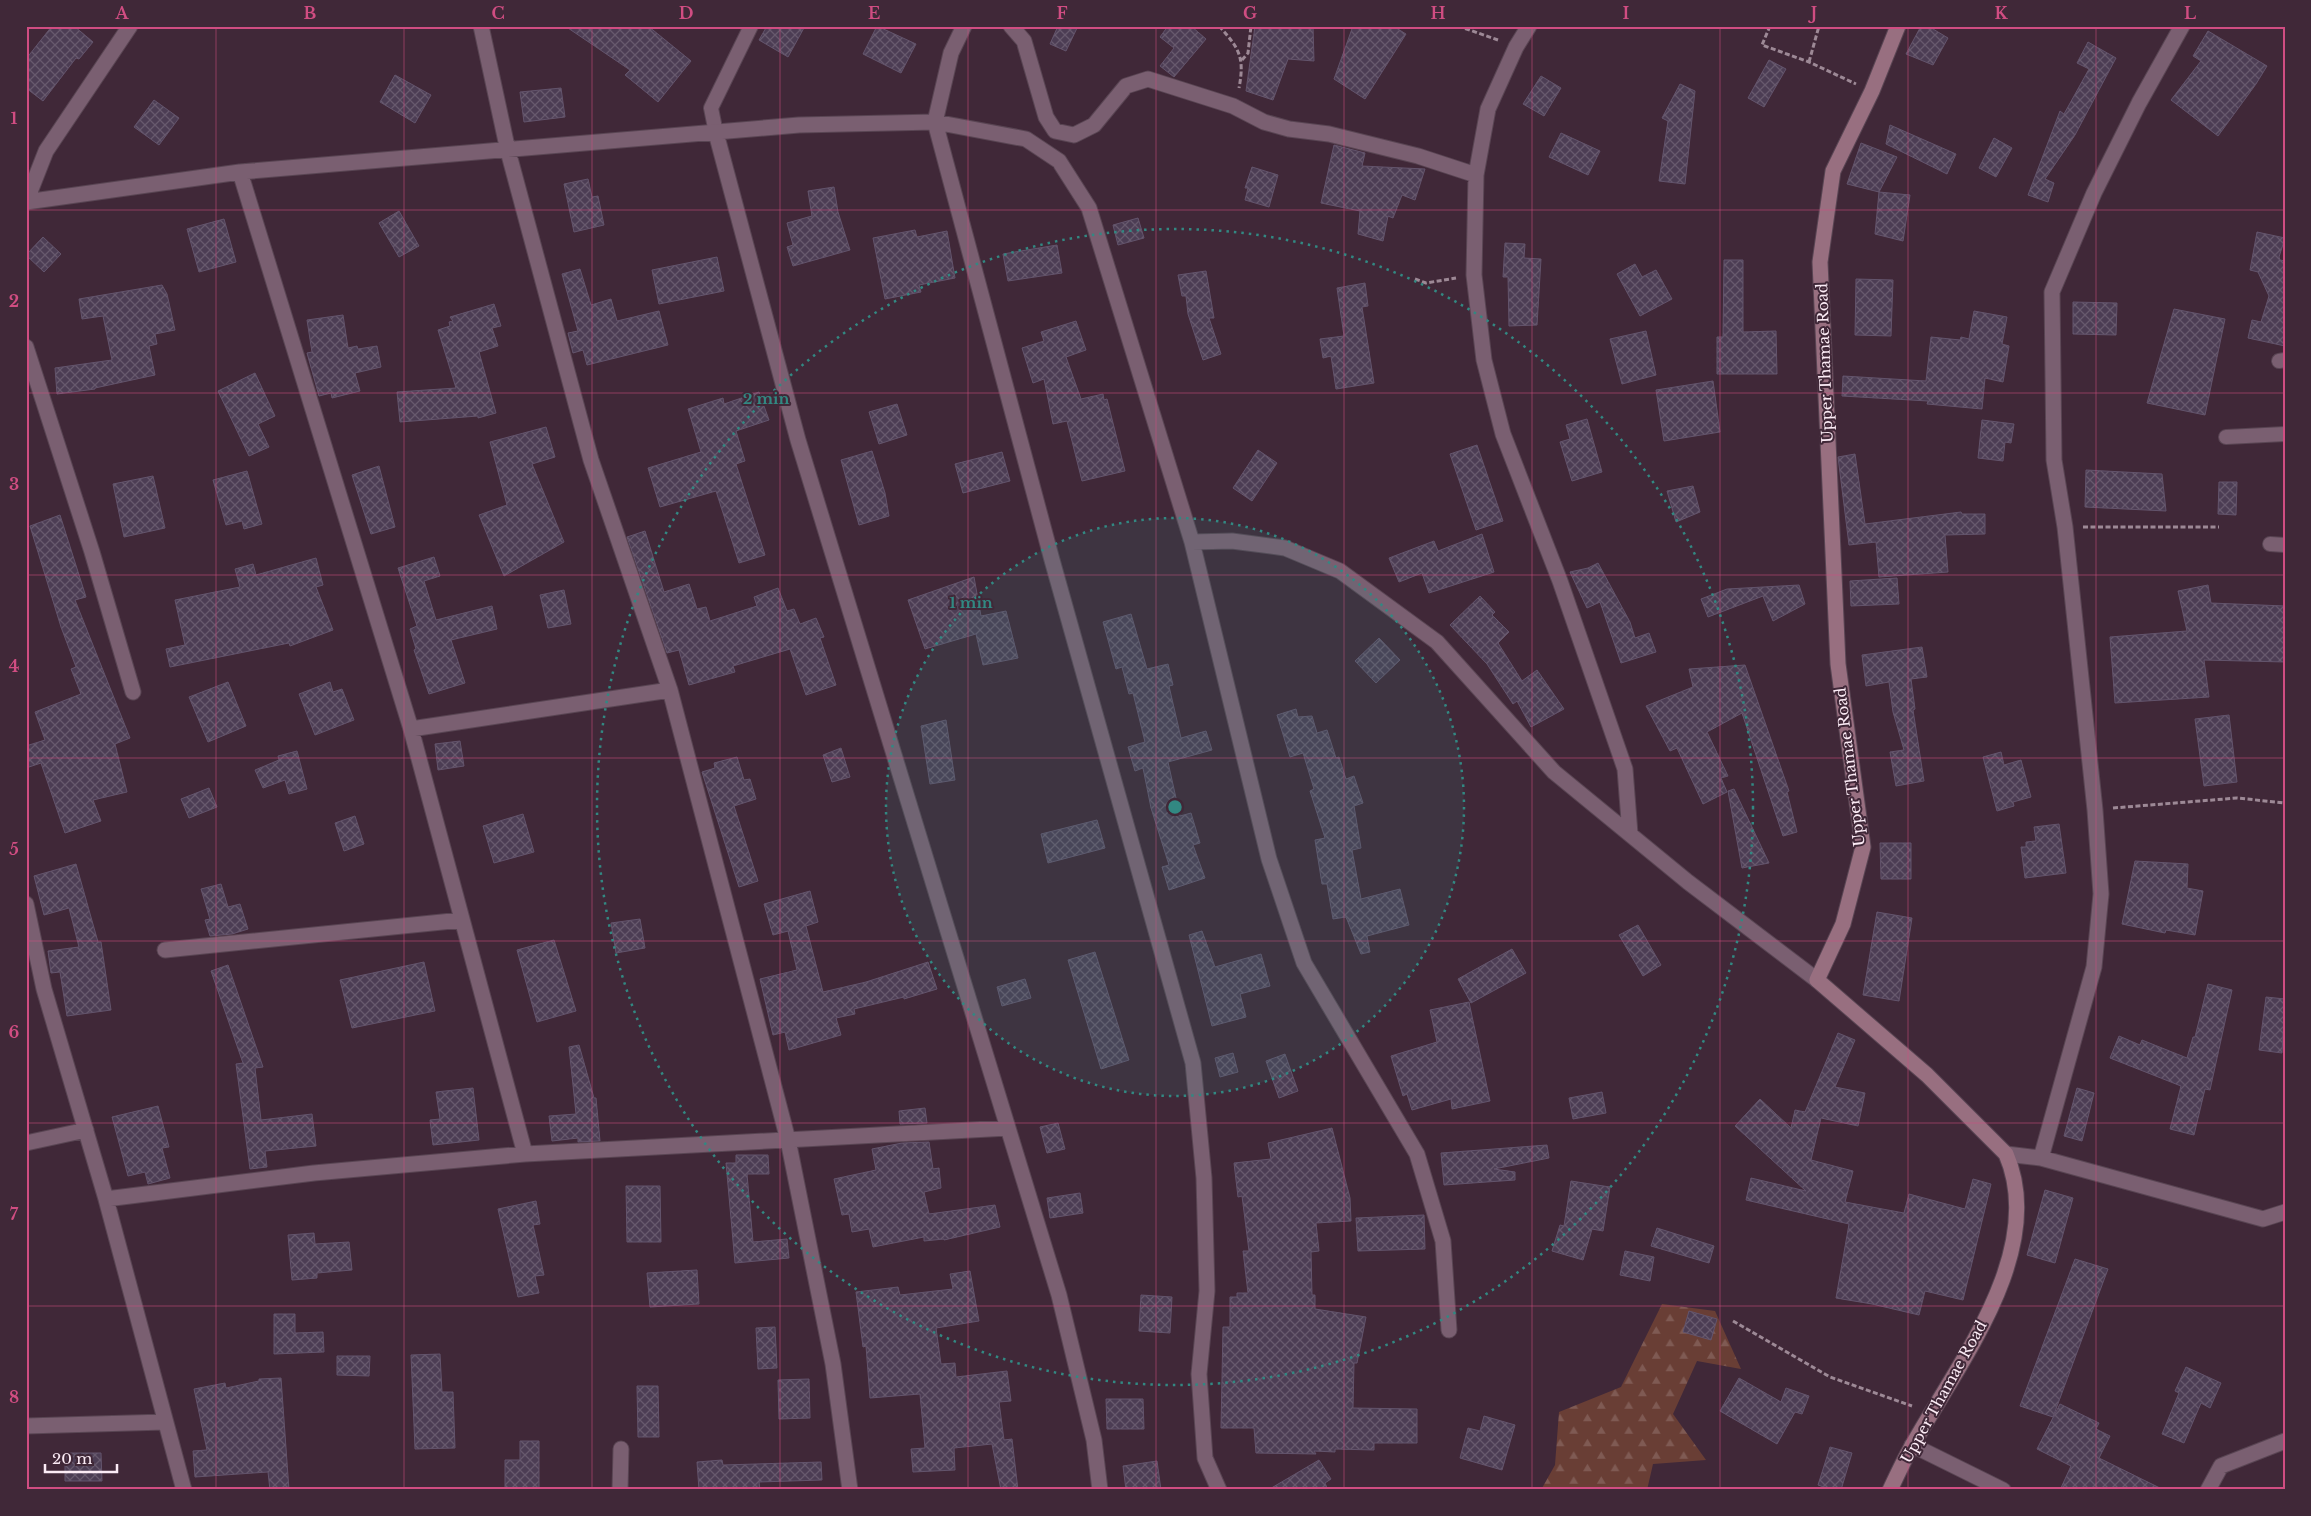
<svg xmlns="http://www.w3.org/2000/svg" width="2311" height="1516" font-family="'Libre Baskerville',serif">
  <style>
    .forest { fill: url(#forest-firs) }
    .building { fill: url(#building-cross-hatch); stroke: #63546c }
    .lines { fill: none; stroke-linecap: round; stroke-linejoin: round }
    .lane-casing { stroke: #594553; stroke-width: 16 }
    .street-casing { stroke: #594553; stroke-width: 17 }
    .secondary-casing { stroke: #594553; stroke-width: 17 }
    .path { stroke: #9d8996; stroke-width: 3; stroke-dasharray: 5 2.5; stroke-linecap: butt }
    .lane { stroke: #7a5f71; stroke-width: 14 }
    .street { stroke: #7a5f71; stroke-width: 15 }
    .secondary { stroke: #986f80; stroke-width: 15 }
    .grid { fill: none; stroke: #d04d82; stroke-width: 1; stroke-opacity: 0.55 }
    .ring { fill: none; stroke: #328882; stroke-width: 2.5; stroke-dasharray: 2.5 5 }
    .labels { text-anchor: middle; stroke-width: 4; stroke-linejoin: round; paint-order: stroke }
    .street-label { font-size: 15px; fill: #fbebf5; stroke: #402838 }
    .centre { fill: #328882; stroke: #402838; stroke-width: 2.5 }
    .ring-label { font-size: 15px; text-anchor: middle; font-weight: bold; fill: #328882; stroke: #402838; stroke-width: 4; stroke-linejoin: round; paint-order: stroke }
    .neatline { fill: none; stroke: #d04d82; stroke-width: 2 }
    .grid-label { font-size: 16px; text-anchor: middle; font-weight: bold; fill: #d04d82 }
  </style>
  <defs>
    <pattern id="forest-firs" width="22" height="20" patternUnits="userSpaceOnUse" patternTransform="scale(1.25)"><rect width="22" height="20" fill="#693e35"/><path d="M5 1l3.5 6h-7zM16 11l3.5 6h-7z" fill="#7f5a53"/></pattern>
    <pattern id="building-cross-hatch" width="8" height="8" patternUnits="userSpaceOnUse" patternTransform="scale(1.25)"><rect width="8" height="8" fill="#4c3d54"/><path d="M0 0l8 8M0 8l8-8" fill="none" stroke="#67596d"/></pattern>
  </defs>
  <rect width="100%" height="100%" fill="#402838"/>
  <!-- forest -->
  <path class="forest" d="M1662,1304L1715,1311L1741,1369L1697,1361L1673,1414L1706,1460L1653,1464L1647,1490H1541L1555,1465L1559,1412L1621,1387Z"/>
  <!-- building -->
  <path class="building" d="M52,26H74L93,42L79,59L76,58L43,101L26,88V59Z
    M565,26H648L691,61L658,102L625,75L630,70Z
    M767,26H805L788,57L759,40Z
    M877,26L916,44L901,73L863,54Z
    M1058,26H1078L1066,51L1050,44Z
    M1168,26H1191L1206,39L1174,77L1160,66L1174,48L1160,37Z
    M1255,26H1313L1314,61L1288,59L1273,100L1246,91Z
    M1353,26H1393L1406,34L1365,99L1334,79Z
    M1921,26H1928L1948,38L1933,65L1906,54Z
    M2208,31L2267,66L2256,84L2218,136L2171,100L2201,61L2193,56Z
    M2088,42L2116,58L2075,135L2045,179L2054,183L2048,202L2028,195L2060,111L2064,114L2089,69L2077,63Z
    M1769,60L1786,69L1764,107L1748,98Z
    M395,75L431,95L415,123L380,102Z
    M1541,76L1561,88L1544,116L1523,104Z
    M1680,84L1695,91L1685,184L1659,181L1668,121L1662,118Z
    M561,88L565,117L524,122L520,92Z
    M154,100L179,118L159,145L134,127Z
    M1890,125L1956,154L1947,174L1886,144Z
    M1561,133L1600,151L1588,175L1549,157Z
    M1994,138L2012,148L1996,177L1979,168Z
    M1861,143L1897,157L1879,192L1847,184Z
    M1334,145L1365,153L1362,166L1425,169L1415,200L1402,195L1393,218L1388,216L1383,241L1358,234L1360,211L1321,203Z
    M1252,167L1278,175L1269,207L1245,200L1248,188H1245Z
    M588,179L592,197L598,196L604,225L574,232L564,184Z
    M834,187L838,212L850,250L793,266L787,247L793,245L787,223L812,216L808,191Z
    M1879,192L1910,195L1903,241L1875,234Z
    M399,211L419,246L399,257L379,223Z
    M1138,218L1144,238L1118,245L1113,225Z
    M224,219L236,262L199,272L187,229Z
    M915,230L917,237L947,231L955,278L919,285L921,292L885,299L873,238Z
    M2257,232L2285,238L2279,257L2280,260L2285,261V346L2248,338L2252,320L2261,322L2269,296L2258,272L2250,270Z
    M43,237L61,254L44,272L26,255Z
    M1505,243L1525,244L1524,258L1541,259L1537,325L1509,326L1508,277H1503Z
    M1057,245L1062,273L1008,281L1003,254Z
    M717,257L724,291L659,304L652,270Z
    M1724,260H1743V332L1776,331L1777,374H1717V337H1723Z
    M1635,264L1642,277L1656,270L1672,299L1640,316L1617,274Z
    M580,269L591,305L611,299L617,321L659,311L668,345L587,365L583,350L573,353L568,333L578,331L562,274Z
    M1206,271L1214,318H1209L1221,354L1203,360L1188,314L1186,296H1182L1178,275Z
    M1856,279L1893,280L1891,336L1855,335Z
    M1365,283L1368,306L1362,307L1374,383L1336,389L1331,356L1323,358L1320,339L1344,336L1337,288Z
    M162,285L167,294L175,330L155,334L157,344L149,346L155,375L95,388V389L57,394L55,368L112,360L103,316L82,319L79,299Z
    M2073,302L2117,303L2116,335L2073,334Z
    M494,304L501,326L492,328L498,346L479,352L496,413L478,418V416L400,422L397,392L456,388L438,330L450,326L449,322L453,321L450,317Z
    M2174,309L2225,319L2205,415L2147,403Z
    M1974,311L2007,317L2002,344L2009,346L2003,382L1985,378L1982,409L1927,404L1928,401L1842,396L1843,376L1926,381L1931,337L1960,340L1961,337L1969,339Z
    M343,315L348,348L357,346L358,349L377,346L381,367L355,373L360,391L332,398L331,393L319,396L307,353L312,352L307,320Z
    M1076,321L1086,350L1066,357L1081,399L1103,394L1104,400L1107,399L1125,471L1082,481L1067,421L1053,424L1044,379L1033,383L1022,348L1044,341L1041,332Z
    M1646,331L1656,375L1622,384L1610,339Z
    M255,373L275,416L258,424L269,447L249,456L218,391Z
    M1713,381L1720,432L1664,441L1656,390Z
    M759,392L769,420L736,431L745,461L736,464L765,555L739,563L716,491L660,507L648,468L701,452L688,409L723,398L724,404Z
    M897,404L907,435L879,444L869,412Z
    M1587,419L1602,472L1572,481L1560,442L1570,439L1566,425Z
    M1982,420L2014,424L2011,443L2005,442L2003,461L1978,458Z
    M546,427L555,457L532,464L564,542L504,576L479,515L507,505L490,442Z
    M1477,445L1503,521L1476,530L1450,454Z
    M1258,450L1277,463L1252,501L1233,488Z
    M872,451L885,493L889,516L859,525L841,460Z
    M1002,452L1010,481L963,493L955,464Z
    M1855,454L1865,524L1961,512L1962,514H1985V534L1945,535L1948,572L1879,577L1876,542L1849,545L1838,457Z
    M379,466L395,527L371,534L352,475Z
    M2086,470L2162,474L2166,511L2085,507Z
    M247,471L262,524L244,529L242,521L226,525L213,480Z
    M153,476L165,528L124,537L113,484Z
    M2219,482H2237L2236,515L2218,514Z
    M1693,486L1700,512L1676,522L1667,491Z
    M60,515L86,597L75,600L130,738L115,744L127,792L93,800L101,821L65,833L41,763L26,768V746L45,740L35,712L81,694L71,669L76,667L61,627L30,526Z
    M645,531L664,592L689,584L697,609L706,607L710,621L757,606L754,597L778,588L787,611L794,609L800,624L816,618L824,637L820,638L836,685L806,695L790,649L733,666L735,672L689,685L679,650L667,653L627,537Z
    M1482,534L1494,572L1429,593L1422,573L1399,582L1389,558L1434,541L1438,551Z
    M434,557L440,576L424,581L436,620L492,606L497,629L451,640L465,683L429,694L414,650L416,649L410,629L417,626L398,568Z
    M316,558L323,585L316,587L333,630L290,646L289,643L170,667L166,649L185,645L175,600L240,587L235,569L253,564L256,575Z
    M1598,563L1630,622L1635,638L1649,633L1656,652L1621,663L1600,602L1587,608L1570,572L1588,568Z
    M974,577L981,616L1006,611L1018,658L983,665L976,634L925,649L908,600Z
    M1897,578L1899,604L1851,606L1850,581Z
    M1799,585L1805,604L1773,621L1763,596L1708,617L1701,599L1727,589Z
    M2208,585L2211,603L2285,606V662L2204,660L2209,697L2115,703L2110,637L2187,631L2178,591Z
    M564,590L571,624L548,628L540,595Z
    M1480,596L1495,612L1492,615L1509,632L1498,643L1522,681L1537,670L1564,709L1531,727L1517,701L1513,704L1487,664L1450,625Z
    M1131,614L1147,669L1168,664L1173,685L1169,686L1181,738L1206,731L1212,750L1168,762L1180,816L1191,813L1200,843L1193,845L1205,878L1169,890L1162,867L1169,865L1151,808L1143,768L1135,771L1128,747L1145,742L1133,693L1129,694L1122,667L1116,669L1103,622Z
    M1379,638L1400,660L1376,683L1355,661Z
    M1922,647L1927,677L1911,679L1915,709L1913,710L1924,781L1896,786L1890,752L1904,750L1893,712L1889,682L1866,686L1862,655Z
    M1745,665L1789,791L1787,792L1797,832L1783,836L1742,713L1707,732L1728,776L1721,778L1727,792L1703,804L1677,748L1670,751L1646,706L1693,687L1689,669Z
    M228,682L246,726L208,742L189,697Z
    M330,682L333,692L342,689L354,720L315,735L299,694Z
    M1296,709L1298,717L1312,716L1317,733L1327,730L1336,758L1339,757L1346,779L1354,776L1363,803L1354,806L1361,848L1352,850L1361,899L1400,889L1409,925L1367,936L1370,952L1361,954L1346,917L1333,919L1327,884H1322L1315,840L1325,838L1310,791L1314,789L1303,753L1290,757L1277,715Z
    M2229,715L2237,782L2204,786L2195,719Z
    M946,720L955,780L930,784L921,726Z
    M460,741L464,766L438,770L435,744Z
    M841,748L850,777L832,782L823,755Z
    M297,751L307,789L289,794L285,780L263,788L255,770L279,760L278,756Z
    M2001,752L2004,765L2021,760L2031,797L2013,802L2014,806L1997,811L1983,757Z
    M737,757L744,780L750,779L756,799L734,806L758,881L739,887L702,772L715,768L714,763Z
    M209,788L217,807L189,818L181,799Z
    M1734,789L1769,863L1742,868L1728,791Z
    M523,814L534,852L494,863L483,826Z
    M355,816L364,844L344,851L335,823Z
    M1097,820L1105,848L1048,863L1041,834Z
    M2059,824L2066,873L2025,878L2021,847H2026V842L2036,841L2034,827Z
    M1880,843H1911V879H1881Z
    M2135,861L2188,864L2187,888L2203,891L2195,935L2166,930L2165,933L2122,924Z
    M76,864L98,942H101L111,1010L67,1016L60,972L51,973L48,951L79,947L69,908L44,915L34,876Z
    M221,884L228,907L240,904L248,929L232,934L210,936L205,920L210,919L201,889Z
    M810,891L818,922L806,926L823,992L866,982L928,962L937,989L904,999V997L854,1009L855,1014L836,1018L841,1035L789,1050L785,1032L773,1035L760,979L797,970L788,931L773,935L764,904Z
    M1877,912L1912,918L1899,1001L1863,995Z
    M640,919L645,948L616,953L611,923Z
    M1638,925L1661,965L1643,976L1619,935Z
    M1202,931L1215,967L1261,954L1270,986L1240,994L1246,1017L1212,1026L1189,935Z
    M554,940L576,1011L537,1022L517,950Z
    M1512,949L1526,973L1471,1003L1458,979Z
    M1095,952L1129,1060L1101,1069L1068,960Z
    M424,962L435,1011L352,1028L340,980Z
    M228,965L263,1067L255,1068L261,1120L312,1114L316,1146L265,1151L267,1167L250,1169L236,1064L243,1063L211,971Z
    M1025,979L1031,998L1002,1006L997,987Z
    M2208,984L2232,990L2210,1090L2205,1089L2194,1135L2170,1129L2181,1086L2110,1058L2119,1036L2140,1045L2142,1040L2187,1058L2193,1037H2195Z
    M2266,997L2285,999L2282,1053L2259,1050Z
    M1469,1002L1490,1101L1452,1109L1451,1099L1412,1110L1407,1094L1403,1096L1391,1056L1437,1042L1430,1010Z
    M1838,1033L1855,1040L1835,1087L1865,1093L1858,1126L1821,1118L1811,1160L1853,1171L1845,1202L1904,1213L1909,1194L1965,1209L1973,1179L1991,1184L1963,1300L1925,1291L1919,1315L1872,1304L1836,1298L1849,1224L1746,1200L1751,1178L1806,1191L1735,1126L1760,1099L1791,1128L1795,1110L1805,1112Z
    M579,1045L594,1098H596L600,1141L578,1142V1138L552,1141L549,1116L576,1114L569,1047Z
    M1233,1053L1238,1072L1220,1077L1215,1058Z
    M1285,1054L1298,1091L1279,1098L1266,1061Z
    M473,1088L479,1140L433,1145L430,1120L440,1119L436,1092Z
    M2077,1088L2094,1093L2082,1141L2064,1136Z
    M1602,1092L1606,1113L1573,1119L1569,1098Z
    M158,1106L169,1147L162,1148L170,1178L148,1184L145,1172L128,1176L112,1117Z
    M925,1108L927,1123L900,1124L899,1111Z
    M1058,1123L1065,1149L1047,1153L1040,1127Z
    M1332,1128L1350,1198L1351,1221L1316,1223L1319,1251L1311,1252L1312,1295H1315V1309L1366,1317L1357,1363H1354L1353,1408L1417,1409V1443H1374V1450L1335,1449V1452L1314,1451L1316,1454L1256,1453L1254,1428H1221L1223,1327H1230V1297H1237V1293H1248L1243,1251H1249L1242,1196L1238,1197L1234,1163L1271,1159L1268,1143Z
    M929,1142L933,1169L939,1168L941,1188L924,1192L929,1214L995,1205L1000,1227L944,1240V1239L924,1241V1237L873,1247L869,1229L852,1232L849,1214L842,1215L834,1179L876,1170L872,1149L902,1143Z
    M1547,1145L1549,1158L1494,1169L1515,1172V1180L1444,1185L1441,1153Z
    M736,1155H768L769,1174H747L753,1242L787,1239L789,1258L735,1263L726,1163H736Z
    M1571,1181L1610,1187L1603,1231L1592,1229L1583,1260L1552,1251L1560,1225L1564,1226Z
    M626,1186H660L661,1242H627Z
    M2045,1190L2073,1198L2055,1263L2027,1255Z
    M1080,1193L1083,1213L1050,1218L1047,1198Z
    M536,1201L540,1224L533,1225L544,1275L535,1276L539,1293L518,1297L498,1209Z
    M1424,1215L1425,1249L1358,1251L1356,1218Z
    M1657,1228L1714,1246L1709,1263L1651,1246Z
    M314,1233L315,1244L349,1242L352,1270L317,1273V1278L292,1280L288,1235Z
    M1625,1251L1654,1257L1650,1281L1620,1275Z
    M2075,1259L2108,1269L2053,1417L2020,1406Z
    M697,1270L699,1304L650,1307L647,1273Z
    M970,1271L979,1321L936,1328L941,1364L955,1363L956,1377L1007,1371L1011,1401L999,1402L1004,1440L1012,1439L1018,1490H1001L992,1444L954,1448L955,1470L913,1472L911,1449L925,1448L920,1394L870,1398L866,1346L863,1347L856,1292L898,1287L900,1295L953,1289L950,1274Z
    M1141,1295L1172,1297L1170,1333L1139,1331Z
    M1689,1311L1717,1319L1711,1340L1683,1332Z
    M274,1314H295V1333L323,1332L324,1352L274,1354Z
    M775,1327L777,1368L758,1369L756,1328Z
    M440,1354L442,1392H453L455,1448L415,1449L411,1355Z
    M337,1356H370L369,1376L337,1375Z
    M2186,1367L2221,1383L2210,1408L2201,1403L2184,1443L2162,1434L2179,1393L2175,1391Z
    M281,1378L289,1490H270L268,1472L195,1477L193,1451L207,1450L194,1389L225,1383L226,1388L259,1381V1379Z
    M1739,1378L1781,1402L1786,1388L1809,1396L1802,1414L1795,1412L1777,1444L1720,1411Z
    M809,1379L810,1418L779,1419L778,1380Z
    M637,1386H658L659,1437H638Z
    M1106,1399H1143L1144,1429H1107Z
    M2060,1404L2099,1423L2096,1429L2110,1436L2099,1458L2164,1490H2060L2071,1466L2037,1449Z
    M1484,1416L1515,1425L1502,1470L1460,1458L1468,1428L1480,1431Z
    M520,1441H539V1490H505V1460H520Z
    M1830,1447L1852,1453L1841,1490H1832L1818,1485Z
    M65,1453H101L102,1481H65Z
    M722,1460L723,1465L821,1462L822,1480L759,1482L760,1490H699L697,1462Z
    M1319,1460L1331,1479L1325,1483L1328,1490H1268Z
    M1157,1461L1161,1490H1126L1123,1466Z"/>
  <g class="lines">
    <defs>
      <path id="lane" d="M716,133L711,108L751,26
        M2279,361L2285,360
        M2226,437L2285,434
        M2270,544L2285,545"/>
      <path id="street" d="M130,26L46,151L26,202L240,172L799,125L935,122L1026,139L1059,161L1089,208L1192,542L1232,541L1285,548L1340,571L1437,642L1554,772L1688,882L1817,980
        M481,26L508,151L591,460L670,690L788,1140L833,1364L850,1490
        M964,26L951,53L935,122L1052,560L1193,1063L1204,1178L1207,1291L1199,1374L1205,1458L1219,1490
        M1011,26L1024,41L1046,117L1055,131L1074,135L1094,125L1126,86L1148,79L1233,106L1264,122L1289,129L1329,134L1418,156L1476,175
        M1529,26L1516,47L1488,109L1476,175L1474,275L1484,360L1503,434L1560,581L1625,769L1630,834
        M716,133L798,440L1059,1295L1094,1440L1100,1490
        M240,172L411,729L525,1154
        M26,347L92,552L133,692
        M1192,542L1269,859L1304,963L1417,1154L1443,1241L1449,1330
        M411,729L670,690
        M26,904L44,989L106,1199L184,1490
        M165,950L462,920
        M26,1143L86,1130
        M2006,1154L2041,1158L2263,1219L2285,1212
        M2041,1158L2094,967L2101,894L2095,810L2065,527L2054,460L2052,292L2094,193L2139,103L2182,26
        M106,1199L314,1173L525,1154L1008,1128
        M26,1426L165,1422
        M1912,1445L2003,1490
        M620,1490L621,1449
        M2208,1490L2221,1466L2285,1441"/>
      <path id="secondary" d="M1890,1490C1897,1475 1904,1460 1912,1446C1957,1365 2048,1251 2006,1154L1927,1075L1817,980L1843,924L1863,847L1838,664L1820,262L1833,171L1872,91L1898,26"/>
    </defs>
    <!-- lane casing -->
    <use href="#lane" class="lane-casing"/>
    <!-- street casing -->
    <use href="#street" class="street-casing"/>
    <!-- secondary casing -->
    <use href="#secondary" class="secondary-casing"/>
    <!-- path -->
    <path class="path" d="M1219,26C1239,48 1245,57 1239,88
      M1458,26L1498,40
      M1770,26L1762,45L1809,62L1856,84
      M1242,60L1248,53L1251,26
      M1809,62L1819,26
      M1415,279L1426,283L1456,278
      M2083,527H2219
      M2113,808L2237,798L2285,803
      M1733,1321L1830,1377L1912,1406"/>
    <!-- lane -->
    <use href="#lane" class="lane"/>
    <!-- street -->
    <use href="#street" class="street"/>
    <!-- secondary -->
    <use href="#secondary" class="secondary"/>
  </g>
  <!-- grid -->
  <path class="grid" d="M216,26V1490M404,26V1490M592,26V1490M780,26V1490M968,26V1490M1156,26V1490M1344,26V1490M1532,26V1490M1720,26V1490M1908,26V1490M2096,26V1490M26,210H2285M26,393H2285M26,575H2285M26,758H2285M26,941H2285M26,1123H2285M26,1306H2285"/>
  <!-- distance rings -->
  <circle cx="1175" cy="807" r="289" fill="#328882" fill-opacity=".12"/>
  <g class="ring">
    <circle cx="1175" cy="807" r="289"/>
    <circle cx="1175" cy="807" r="578"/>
  </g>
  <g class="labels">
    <!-- street labels -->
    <g class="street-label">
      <text transform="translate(1825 363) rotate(-92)" y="5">Upper Thamae Road</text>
      <text transform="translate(1850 767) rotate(-97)" y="5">Upper Thamae Road</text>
      <text transform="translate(1944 1392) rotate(-61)" y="5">Upper Thamae Road</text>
    </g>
  </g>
  <circle cx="1175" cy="807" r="8" class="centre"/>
  <g class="ring-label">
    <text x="766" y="404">2 min</text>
    <text x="971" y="608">1 min</text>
  </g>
  <!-- border -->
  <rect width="2311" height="1516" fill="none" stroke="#402838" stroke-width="55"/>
  <!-- scale -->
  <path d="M45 1464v8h72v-8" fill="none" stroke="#fbebf5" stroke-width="2.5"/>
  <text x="52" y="1464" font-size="15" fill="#fbebf5" stroke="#402838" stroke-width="4" paint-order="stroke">20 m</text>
  <rect x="28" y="28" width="2256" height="1460" class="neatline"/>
  <g class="grid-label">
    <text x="122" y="19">A</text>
    <text x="310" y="19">B</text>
    <text x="498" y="19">C</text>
    <text x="686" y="19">D</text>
    <text x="874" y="19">E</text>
    <text x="1062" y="19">F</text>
    <text x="1250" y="19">G</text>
    <text x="1438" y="19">H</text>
    <text x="1626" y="19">I</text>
    <text x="1814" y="19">J</text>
    <text x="2001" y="19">K</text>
    <text x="2190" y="19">L</text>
    <text x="14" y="124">1</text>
    <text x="14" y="307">2</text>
    <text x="14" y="490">3</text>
    <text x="14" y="672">4</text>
    <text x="14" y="855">5</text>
    <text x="14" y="1038">6</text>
    <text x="14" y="1220">7</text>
    <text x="14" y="1403">8</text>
  </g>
</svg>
